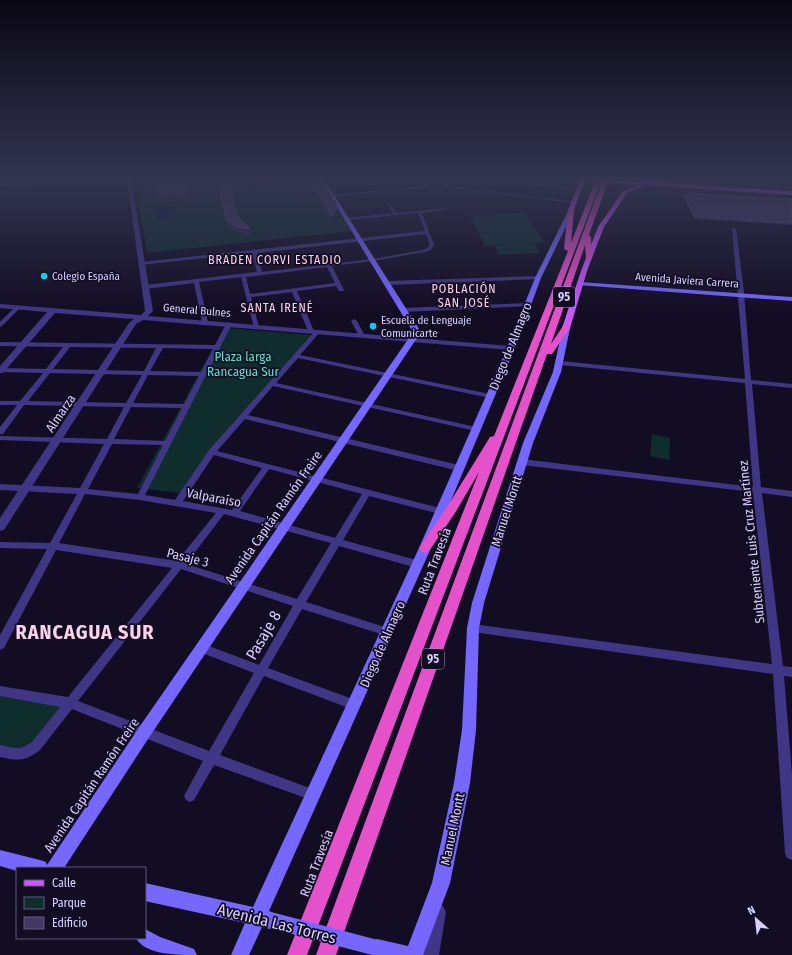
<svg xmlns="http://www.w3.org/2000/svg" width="792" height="955" font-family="'Fira Sans Condensed',sans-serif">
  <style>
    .green { fill: #102d2e }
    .water { fill: #081943 }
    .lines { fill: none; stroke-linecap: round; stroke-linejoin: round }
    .minor { fill: #3f3685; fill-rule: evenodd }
    .tertiary { fill: #3f3685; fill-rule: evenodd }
    .secondary { fill: #7567ff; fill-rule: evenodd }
    .primary { fill: #cb57ff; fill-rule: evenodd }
    .trunk { fill: #e551ca; fill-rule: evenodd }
    .secondary-bridge { stroke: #7567ff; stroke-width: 16 }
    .trunk-bridge { stroke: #e551ca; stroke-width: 6 }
    .wall { fill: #322653 }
    .shaded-wall { fill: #1e1438 }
    .building { fill: #443865; stroke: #5b507e }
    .poi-dot { fill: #00d2fb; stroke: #130d24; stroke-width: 1.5 }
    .labels { text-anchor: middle; stroke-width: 3.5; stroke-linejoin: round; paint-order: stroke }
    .far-poi-label { font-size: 11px; fill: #d9d0ff; stroke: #130d24; text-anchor: start }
    .far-street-label { font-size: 11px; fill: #d9d0ff; stroke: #130d24 }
    .far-neighbourhood-label { font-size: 12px; letter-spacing: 1px; fill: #ffd2ec; stroke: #130d24 }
    .shield { fill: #130d24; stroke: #9e96bd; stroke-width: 1 }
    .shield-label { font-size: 12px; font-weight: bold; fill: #d9d0ff }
    .street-label { font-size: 13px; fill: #d9d0ff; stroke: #130d24 }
    .park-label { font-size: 13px; fill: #58e4ca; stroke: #130d24 }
    .near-street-label { font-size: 16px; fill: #d9d0ff; stroke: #130d24 }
    .near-district-label { font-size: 20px; font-weight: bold; letter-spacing: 1px; fill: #ffd2ec; stroke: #130d24 }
  </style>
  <rect width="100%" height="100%" fill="#130d24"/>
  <!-- green -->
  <path class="green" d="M134,179H318L351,231L147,253Z
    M648,179L779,184L782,187L792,188L675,183Z
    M525,213L545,243L485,246L470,215Z
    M534,244L540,253L499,255L495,246Z
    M227,328L312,335L181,493L137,488L214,346Z
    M652,434L670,438L669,460L650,456Z
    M0,691L70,703L36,746L0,751Z"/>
  <!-- water -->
  <path class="water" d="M173,207L176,216L159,219L156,209Z"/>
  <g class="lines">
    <!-- minor -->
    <path class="minor" d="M418,179H422L429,186H444L448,179H452L448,186L576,202L574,203L438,187L333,197L331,196L333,195L425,186Z
      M480,179H490L581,188L579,189Z
      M747,182L775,183L777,184L775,185L746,184Z
      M389,203L397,213L446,208V210H444L422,213L434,245L431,250L424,252L373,261L332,266L344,290L343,291H339L336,286L297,291L314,331L313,332H309L308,331L292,292L251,297L259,327L256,329L254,328L241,277L199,282L208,322L205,324L202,322L194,283L145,289L142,287L145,285L257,272L252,253L140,265L139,264L142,262L425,231L418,213L347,220L345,219L347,218L393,213L387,204ZM426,234L430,245L427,248L423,250L373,259L262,272L257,253ZM327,267L335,283L250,294L246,277Z
      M732,228L736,229L744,292L751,380L792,384V388L752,384L761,487L792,491V497L762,493L783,666L792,667V677L784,676L792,774V860L787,858L785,853L773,674L473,632L469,631L468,628L469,625L473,624L772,664L753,492L522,465L518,462L522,459L753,487L745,383L560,365L557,363L560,361L745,379Z
      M538,276L540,277V279L387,285L384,283L387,281Z
      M527,303L530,305L529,306L403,312L400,310L403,308Z
      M16,306L21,307L2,326L0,327V322Z
      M354,319L357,321L365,336L364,337H360L359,336L351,321Z
      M229,322L232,324L145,495L175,500L209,450L315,331H319L320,332L300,355L490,394L493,396L490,398L298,358L276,383L476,427L480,429L476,431L273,386L248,415L459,465L463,468L462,470L459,471L245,419L217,451L440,508L443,509L444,511L443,513L440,514L369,496L343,540L420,561L422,564L420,567L417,568L339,546L306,602L391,629L392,632L391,635L387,636L302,609L268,668L358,701L360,705L358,709L354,710L264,676L220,755L318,791L320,795L318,799L314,801L214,765L194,800L190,802L186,800L184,796L203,761L72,709L40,750C25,762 17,761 0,757V745C14,748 20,751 32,742L60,707L0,696V686L68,697L172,568L56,550L4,648L0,650V635L47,549L0,548V542L50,543L77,494L0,490V484L80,488L104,444L0,440V436L107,439L124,407L24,405L3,434H0V427L17,405H0V401H20L43,373L1,372L0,368L46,369L63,347L0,346V342L215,345L226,324ZM70,347L156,348L144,371L53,369ZM163,348L213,349L201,372L150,371ZM50,373L142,375L126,403L28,401ZM148,375L199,376L184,404L133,403ZM131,407L182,408L165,441L114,439ZM112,444L163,445L138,494L88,489ZM214,455L262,468L232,510L183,501ZM269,469L362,494L335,538L240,511ZM85,494L140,500L216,513L177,561L59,543ZM224,514L331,543L297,599L186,564ZM181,569L293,606L259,665L201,643L197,645L196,648L197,651L254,673L209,751L78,701Z"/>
    <!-- tertiary -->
    <path class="tertiary" d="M127,179H131L153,311L148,316L511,346L515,348L511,350L143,320L136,324L4,530L0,531V518L129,323L134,319L55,313L3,373H0V366L47,312L0,308V304L141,315L145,311Z
      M437,903L443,906L446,912L439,955H421L428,912L431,906Z"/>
    <!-- secondary -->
    <path class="secondary" d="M320,179H324L419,329V335L150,736L64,868H17V871L0,866V850L40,860L46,862L47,865L140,726L411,335V329Z
      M569,209L574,210L541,278L515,348L431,548L269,911L280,915L283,921L280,927L274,930L262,927L249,955H231L245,923L145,901V883L253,907L419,548L507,348L535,278Z
      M580,282L792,297V301L578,285L577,284Z
      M563,326H566L570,328L561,372L533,443L484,603L479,628L476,730L470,783L450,883L423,955H372L368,948L371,942L377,939L408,946L432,883L454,783L462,730L467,628L472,603L523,443L553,372Z
      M145,929L160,937L194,949L197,955C177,955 145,955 136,938H145Z"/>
    <!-- primary -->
    <path class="primary" d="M569,179H587L792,191V195L642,185V187L627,193L604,227L587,271L570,328L566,330L562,328L581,271L598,227L623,191L639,185L583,181L584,183L574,210L571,212L568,210L579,183Z"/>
    <!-- trunk -->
    <path class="trunk" d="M642,179H651L683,185L680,187L644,181Z
      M597,182L600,184L307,955H287L479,472L455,513L429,551L425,553L421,551L419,548L447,507L490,437L494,436L568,251L564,249L568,210L571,208L574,210L571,243L594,184Z
      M604,182L607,184L589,235L591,237L592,258L589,260L586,258L585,245L551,344L563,326H569L570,328L552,354H547L336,955H316L601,184Z"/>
    <!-- secondary-bridge -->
    <path class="secondary-bridge" d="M274,921L377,948"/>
    <!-- trunk-bridge -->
    <path class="trunk-bridge" d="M605,184L606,179"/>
  </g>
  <!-- wall -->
  <path class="wall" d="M305,179H319L337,205V217L332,224L313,190Z
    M192,187L188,201L179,202L178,198H159L158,193Z
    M220,191L237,216L250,229L251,236L237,232L227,225Z
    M683,193L792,199V225L694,219L682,195Z"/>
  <!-- shaded-wall -->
  <path class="shaded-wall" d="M32,179H34V186L31,188L0,192V186Z
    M247,179H290V181L248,184Z
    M190,182L192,187L188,201L187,196Z
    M337,205V217L332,224V217Z"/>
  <!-- building -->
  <path class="building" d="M0,179H32V181L29,183L0,186Z
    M309,179H319L322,181L337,205L336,210L332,217L313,183Z
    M190,182L187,196H177L178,192L158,193L161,185Z
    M229,182L237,216L250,229L235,226L226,218L220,191L223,185Z
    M683,193L792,199V223L695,217Z"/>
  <!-- sky -->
  <linearGradient id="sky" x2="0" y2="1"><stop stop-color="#0a0714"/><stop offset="0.57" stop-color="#333550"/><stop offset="1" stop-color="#333550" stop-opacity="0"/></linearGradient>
  <rect width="792" height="312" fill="url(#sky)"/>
  <!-- markers -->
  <g class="poi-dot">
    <circle cx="44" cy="276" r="4"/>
    <circle cx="373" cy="326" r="4"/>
  </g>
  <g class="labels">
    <!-- far-poi labels -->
    <g class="far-poi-label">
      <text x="52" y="280">Colegio España</text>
      <text x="381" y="324">Escuela de Lenguaje<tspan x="381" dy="13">Comunicarte</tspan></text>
    </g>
    <!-- far-street labels -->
    <g class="far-street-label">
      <text transform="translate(687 280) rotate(4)" y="4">Avenida Javiera Carrera</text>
      <text transform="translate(197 310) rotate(5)" y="4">General Bulnes</text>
    </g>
    <!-- far-neighbourhood labels -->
    <g class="far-neighbourhood-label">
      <text x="275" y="264">BRADEN CORVI ESTADIO</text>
      <text x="464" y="293">POBLACIÓN<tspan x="464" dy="14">SAN JOSÉ</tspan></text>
      <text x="277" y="312">SANTA IRENÉ</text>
    </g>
    <!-- shield labels -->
    <g class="shield">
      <rect x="553" y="287" width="22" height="20" rx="3"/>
      <rect x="422" y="649" width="22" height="20" rx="3"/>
    </g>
    <g class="shield-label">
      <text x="564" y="301">95</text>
      <text x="433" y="663">95</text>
    </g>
    <!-- street labels -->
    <g class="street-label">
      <text transform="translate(510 346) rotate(-68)" y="5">Diego de Almagro</text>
      <text transform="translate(60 413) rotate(-56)" y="5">Almarza</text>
      <text transform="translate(214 497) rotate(11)" y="5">Valparaíso</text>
      <text transform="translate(506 511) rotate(-72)" y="5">Manuel Montt</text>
      <text transform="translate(273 517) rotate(-55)" y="5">Avenida Capitán Ramón Freire</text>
      <text transform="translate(751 542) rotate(-96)" y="5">Subteniente Luis Cruz Martínez</text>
      <text transform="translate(188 557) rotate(14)" y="5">Pasaje 3</text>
      <text transform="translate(434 561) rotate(-69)" y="5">Ruta Travesía</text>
      <text transform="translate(382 644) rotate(-66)" y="5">Diego de Almagro</text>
      <text transform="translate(91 785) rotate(-56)" y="5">Avenida Capitán Ramón Freire</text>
      <text transform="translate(452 829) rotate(-78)" y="5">Manuel Montt</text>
      <text transform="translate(316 863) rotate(-69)" y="5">Ruta Travesía</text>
    </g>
    <!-- park labels -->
    <g class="park-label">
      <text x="243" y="361">Plaza larga<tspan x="243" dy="15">Rancagua Sur</tspan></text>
    </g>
    <!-- near-street labels -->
    <g class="near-street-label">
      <text transform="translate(263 635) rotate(-60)" y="6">Pasaje 8</text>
      <text transform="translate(277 923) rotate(14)" y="6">Avenida Las Torres</text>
    </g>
    <!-- near-district labels -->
    <g class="near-district-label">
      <text x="85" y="639">RANCAGUA SUR</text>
    </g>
  </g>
  <!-- legend -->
  <rect x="16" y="867" width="130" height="72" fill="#130d24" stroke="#625b7c"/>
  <rect x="24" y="880" width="20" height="6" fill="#cb57ff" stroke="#625b7c"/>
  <text x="52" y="887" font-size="12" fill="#d9d0ff">Calle</text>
  <rect x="24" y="897" width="20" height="12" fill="#102d2e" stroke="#625b7c"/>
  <text x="52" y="907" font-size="12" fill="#d9d0ff">Parque</text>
  <rect x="24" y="917" width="20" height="12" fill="#443865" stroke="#625b7c"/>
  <text x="52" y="927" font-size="12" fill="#d9d0ff">Edificio</text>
  <!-- north arrow -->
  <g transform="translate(756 919) rotate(332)" stroke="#130d24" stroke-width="3" paint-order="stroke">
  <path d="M0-3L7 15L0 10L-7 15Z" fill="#d9d0ff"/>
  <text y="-6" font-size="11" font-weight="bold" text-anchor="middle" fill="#d9d0ff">N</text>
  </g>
</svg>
